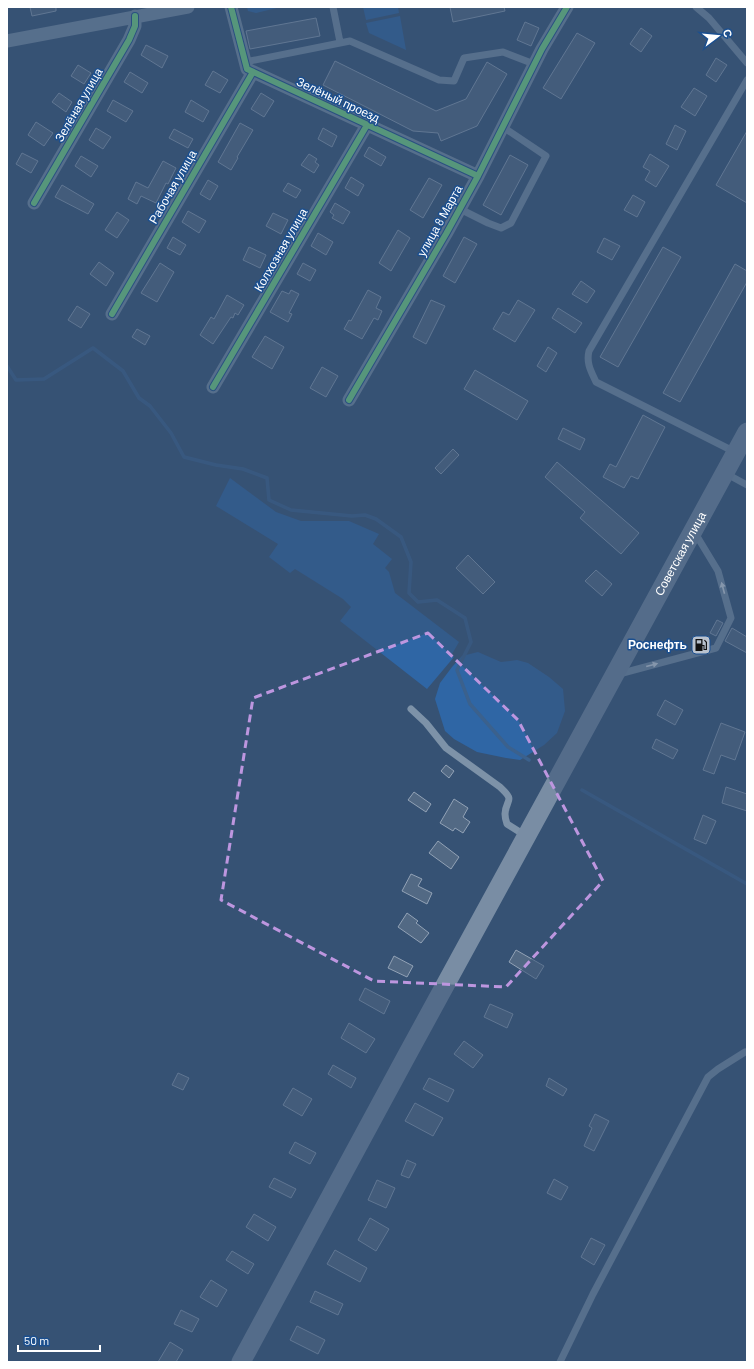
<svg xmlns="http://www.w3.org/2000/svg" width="754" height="1369" font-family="Barlow,sans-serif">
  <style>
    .green { fill: #2f66a5 }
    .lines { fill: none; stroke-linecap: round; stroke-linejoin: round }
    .stream { stroke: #3b618d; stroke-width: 3.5 }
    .building { fill: #526984; stroke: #92a2b6 }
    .service { stroke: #7d92a8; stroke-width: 7 }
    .minor { stroke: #7d92a8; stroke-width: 13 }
    .secondary { stroke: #798da4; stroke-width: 19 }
    .cycleway-casing { stroke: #1b4f8f; stroke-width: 8 }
    .cycleway { stroke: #7ce984; stroke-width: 6 }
    .oneway { fill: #e5e9ee }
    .marked { fill: none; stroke: #bd96df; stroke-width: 3; stroke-dasharray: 8 5; stroke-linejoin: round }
    .labels { text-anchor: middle; stroke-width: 3; stroke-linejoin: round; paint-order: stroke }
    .street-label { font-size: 12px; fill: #fff; stroke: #1b4f8f }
    .poi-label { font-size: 12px; font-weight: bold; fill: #fff; stroke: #1b4f8f; text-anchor: end }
  </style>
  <rect width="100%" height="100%" fill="#365274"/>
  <!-- green -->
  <path class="green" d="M247,7H281L256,13L248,11Z
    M363,7H398L399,13L366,20Z
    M400,16L406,50L369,33L366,23Z
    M230,478L276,512L301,521H349L379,534L373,544L392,559L385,568L389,572L395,593L459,642L452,654L454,657L427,689L340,621L351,607L343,599L295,569L290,573L269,557L278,544L216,506Z
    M478,652L501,662L517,660L528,663L549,677L563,689L565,711L557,733L544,745L520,760L506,758L477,752L454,739L445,731L435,699L440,683L452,667L462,656Z"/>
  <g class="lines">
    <!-- stream -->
    <path class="stream" d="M7,366L16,380L44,379L93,348L123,371L139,398L150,406L171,433L184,457L216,465L243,469L267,478L269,500L291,510L352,516L365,515L376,519L401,537L411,562L409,593L418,602L437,600L465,618L471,642L457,670L470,704L508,747L529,760
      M582,790L747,884"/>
  </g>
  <!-- building -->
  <path class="building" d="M30,7H56V11L32,16Z
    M450,7H504L505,11L453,22Z
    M316,18L320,36L250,49L246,31Z
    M525,22L539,28L531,46L517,40Z
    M641,28L652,36L641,52L630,44Z
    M577,33L595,43L561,99L543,88Z
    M146,45L168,56L162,68L141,55Z
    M716,58L727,65L716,82L706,75Z
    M335,61L436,111L466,99L487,62L507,74L477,126L441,141L438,133L413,131L323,85Z
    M78,65L91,73L84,84L71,76Z
    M213,71L228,80L220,93L205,85Z
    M130,72L148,83L142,93L124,82Z
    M694,88L707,96L695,116L681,107Z
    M59,93L72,102L66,112L52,102Z
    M261,93L274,101L264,117L251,109Z
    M113,100L133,111L126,122L107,111Z
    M191,100L209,111L203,122L185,112Z
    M36,122L53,133L44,146L28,135Z
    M240,123L253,130L237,157L238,158L231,170L218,162Z
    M675,125L686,131L677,150L666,144Z
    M96,128L111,137L103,149L89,140Z
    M323,128L337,136L332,147L318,139Z
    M174,129L193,139L188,148L169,138Z
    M747,131V203L716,185Z
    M369,147L386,157L381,166L364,156Z
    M22,153L38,161L31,173L16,164Z
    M309,154L317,159L315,162L319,165L314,173L301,165Z
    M650,154L669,166L656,187L645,180L650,171L643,167Z
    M510,155L528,165L501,215L483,205Z
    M81,156L98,166L91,177L75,166Z
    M163,161L176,168L168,184L166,183L156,203L141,196L137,204L128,199L136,182L148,188Z
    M351,177L364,185L358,196L345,188Z
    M429,178L442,185L423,218L410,210Z
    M208,180L218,186L210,200L200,194Z
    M288,183L301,190L296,198L283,191Z
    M62,185L94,204L88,214L55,197Z
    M633,195L645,202L637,217L624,210Z
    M335,203L350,212L343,224L332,218L334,215L330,212Z
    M188,211L206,221L199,233L182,222Z
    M117,212L129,220L117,238L105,230Z
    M273,213L288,220L281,234L266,226Z
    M398,230L410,238L391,271L379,263Z
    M318,233L333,242L326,255L311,246Z
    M173,237L186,245L180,255L167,248Z
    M464,237L477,244L455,283L443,276Z
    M604,238L620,246L612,260L597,252Z
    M249,247L266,255L260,268L243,260Z
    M663,247L681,257L618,367L600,357Z
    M99,262L114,273L106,286L90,274Z
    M160,263L174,272L157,302L141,293Z
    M303,263L316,270L310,281L297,274Z
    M735,264L747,271V282L680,402L663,393Z
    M581,281L595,291L587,303L572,294Z
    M291,290L299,294L289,313L292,314L288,322L270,312L282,291L289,294Z
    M368,290L381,297L376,308L382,311L378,320L374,318L362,339L344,329L349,320L351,321Z
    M227,295L244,305L238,315L235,313L233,318L231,317L213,344L200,335L211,317L214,319Z
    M431,300L445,306L426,344L413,337Z
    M518,300L535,310L515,342L493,329L503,312L509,315Z
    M77,306L90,314L81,328L68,320Z
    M558,308L582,323L575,333L552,318Z
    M137,329L150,336L145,345L132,337Z
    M265,336L284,347L272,369L252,357Z
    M548,347L557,353L546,372L537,366Z
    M322,367L338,376L326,397L310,388Z
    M475,370L528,401L517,420L464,389Z
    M643,415L665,427L638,479L631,476L624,488L603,477L610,464L616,467Z
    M563,428L585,439L580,450L558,439Z
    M453,449L459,455L441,474L435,468Z
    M557,462L639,533L621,554L580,518L585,512L545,477Z
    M468,555L495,582L483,594L456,568Z
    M596,570L612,584L602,596L585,581Z
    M717,620L723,623L716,636L710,633Z
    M732,628L747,637V653L725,641Z
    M665,700L683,710L675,725L657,715Z
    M721,723L745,732L735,760L721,755L714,774L703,770Z
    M656,739L678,750L673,759L652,748Z
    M446,765L454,771L449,778L441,771Z
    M726,787L747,794V811L722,803Z
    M414,792L431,804L426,812L408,800Z
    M454,799L468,808L463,817L470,822L463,833L455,828L453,831L440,823Z
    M703,815L716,821L706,844L694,839Z
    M438,841L459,857L451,869L429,853Z
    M411,874L422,879L418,886L432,893L427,904L402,891Z
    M407,913L418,921L416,923L429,933L421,943L398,927Z
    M516,950L544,966L536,979L509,962Z
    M394,956L413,966L407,977L388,968Z
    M365,988L390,1001L384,1014L359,1000Z
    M490,1004L513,1014L507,1028L484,1017Z
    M349,1023L375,1039L366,1053L341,1038Z
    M464,1041L483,1055L473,1068L454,1054Z
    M333,1065L356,1078L351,1088L328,1074Z
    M178,1073L189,1078L183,1090L172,1085Z
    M429,1078L454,1090L448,1102L423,1089Z
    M549,1078L567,1089L563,1096L546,1086Z
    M293,1088L312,1099L302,1116L283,1105Z
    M415,1103L443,1118L433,1136L405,1121Z
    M595,1114L609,1121L594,1151L584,1146L592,1128L589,1126Z
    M295,1142L316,1153L310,1164L289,1153Z
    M407,1160L416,1164L409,1178L401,1175Z
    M274,1178L296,1189L291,1198L269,1187Z
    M554,1179L568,1187L561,1200L547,1193Z
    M377,1180L395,1188L386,1208L368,1200Z
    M254,1214L276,1227L268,1241L246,1227Z
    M370,1218L389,1229L376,1251L358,1240Z
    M591,1238L605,1245L594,1265L581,1257Z
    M335,1250L367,1268L360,1282L327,1264Z
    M232,1251L254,1264L248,1274L226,1260Z
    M211,1280L227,1290L217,1307L200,1297Z
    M315,1291L343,1304L338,1315L310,1302Z
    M181,1310L199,1319L192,1332L174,1324Z
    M297,1326L325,1340L318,1354L290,1340Z
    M170,1342L183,1350L176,1362H158Z"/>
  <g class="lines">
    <!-- service -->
    <path class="service" d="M333,7L340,42
      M696,7L709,18L747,63
      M245,62L350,41L439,80L454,81L464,58L503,52L534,64
      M460,209L488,223L501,228L511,223L546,156L503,127
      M735,452L596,382C591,371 586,363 589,351L747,80
      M725,473L747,485
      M619,674L716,648L731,618L718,571L695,533
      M411,709L426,723L446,748L500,787C516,802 506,798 505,814C505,817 506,821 507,824L526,836
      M560,1362L593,1294L708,1077L718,1069L745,1052"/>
    <!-- minor -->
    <path class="minor" d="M231,7L247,69L478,176
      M7,41L188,7
      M34,203L129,40L135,26V16
      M112,314L253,72
      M213,387L367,125
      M349,400L446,234L478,176L542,49L567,7"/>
    <!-- secondary -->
    <path class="secondary" id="s1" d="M241,1362L407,1055L747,432"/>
    <defs>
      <path id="cycleway" d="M231,7L247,69L478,176
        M34,203L129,40L135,26V16
        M112,314L253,72
        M213,387L367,125
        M349,400L446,234L478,176L542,49L567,7"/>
    </defs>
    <!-- cycleway casing -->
    <use href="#cycleway" class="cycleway-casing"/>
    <!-- cycleway -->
    <use href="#cycleway" class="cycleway"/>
  </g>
  <!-- one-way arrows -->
  <defs><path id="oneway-solid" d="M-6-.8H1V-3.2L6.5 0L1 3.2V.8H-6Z"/></defs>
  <g class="oneway">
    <use href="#oneway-solid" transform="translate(723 588) rotate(-105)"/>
    <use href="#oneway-solid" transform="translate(652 665) rotate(-15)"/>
  </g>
  <!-- marked area -->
  <path d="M0 0H754V1369H0ZM428,633L518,720L603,881L506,987L374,981L221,900L253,698Z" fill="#365274" fill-opacity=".55" fill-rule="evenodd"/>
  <path class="marked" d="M428,633L518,720L603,881L506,987L374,981L221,900L253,698Z"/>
  <!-- icons -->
  <defs>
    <symbol id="fuel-square" viewBox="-11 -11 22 22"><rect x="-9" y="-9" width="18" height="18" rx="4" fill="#b9c2ce" stroke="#1b4f8f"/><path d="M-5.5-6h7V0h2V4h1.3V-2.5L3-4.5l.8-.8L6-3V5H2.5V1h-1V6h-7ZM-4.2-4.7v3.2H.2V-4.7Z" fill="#111"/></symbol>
  </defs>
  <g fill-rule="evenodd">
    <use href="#fuel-square" x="690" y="634" width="22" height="22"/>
  </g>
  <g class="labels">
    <!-- street labels -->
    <g class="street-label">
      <text transform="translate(338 100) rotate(25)" y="4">Зелёный проезд</text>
      <text transform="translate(79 105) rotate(-60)" y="4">Зелёная улица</text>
      <text transform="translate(173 187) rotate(-60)" y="4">Рабочая улица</text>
      <text transform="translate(440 221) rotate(-61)" y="4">улица 8 Марта</text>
      <text transform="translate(281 250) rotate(-60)" y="4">Колхозная улица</text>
      <text dy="4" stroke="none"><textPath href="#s1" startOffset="920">Советская улица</textPath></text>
    </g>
    <!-- poi labels -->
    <g class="poi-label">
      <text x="687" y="649">Роснефть</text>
    </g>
  </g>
  <!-- border -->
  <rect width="754" height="1369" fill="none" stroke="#ffffff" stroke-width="16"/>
  <!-- north arrow -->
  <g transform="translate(718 36) rotate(74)" stroke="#1b4f8f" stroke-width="3" paint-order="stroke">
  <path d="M0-3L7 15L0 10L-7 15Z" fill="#ffffff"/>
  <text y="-6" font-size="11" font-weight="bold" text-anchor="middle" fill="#ffffff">С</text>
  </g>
  <!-- scale -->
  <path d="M18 1345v6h82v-6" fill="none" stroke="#ffffff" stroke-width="2"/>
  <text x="24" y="1345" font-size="12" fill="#ffffff" stroke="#1b4f8f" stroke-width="3" paint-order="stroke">50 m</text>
</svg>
